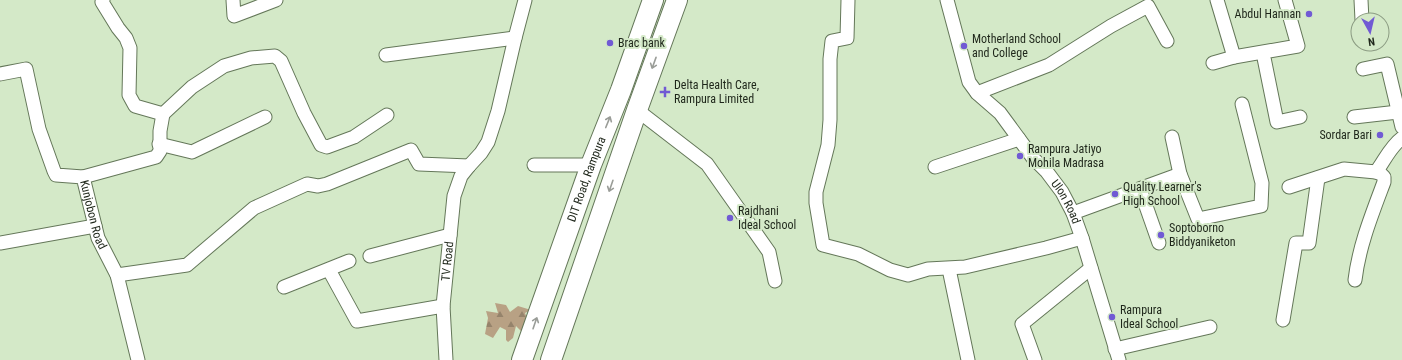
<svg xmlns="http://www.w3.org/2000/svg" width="1402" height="360" font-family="'Roboto Condensed',sans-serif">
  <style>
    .forest { fill: url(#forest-firs) }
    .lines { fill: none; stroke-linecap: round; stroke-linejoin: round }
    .minor-casing { stroke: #647759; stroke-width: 15 }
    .primary-casing { stroke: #647759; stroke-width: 22 }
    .minor { stroke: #fff; stroke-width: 13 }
    .primary { stroke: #fff; stroke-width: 20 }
    .oneway { stroke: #9a9d98 }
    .poi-dot { fill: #715ad4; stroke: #d4e9c8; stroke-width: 1.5 }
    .labels { text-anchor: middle; stroke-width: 4; stroke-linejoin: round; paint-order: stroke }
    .poi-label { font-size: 12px; fill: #1e261a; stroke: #d4e9c8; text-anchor: start }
    .street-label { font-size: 12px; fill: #1e261a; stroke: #d4e9c8 }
  </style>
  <defs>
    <pattern id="forest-firs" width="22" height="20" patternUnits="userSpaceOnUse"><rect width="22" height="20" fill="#b8a184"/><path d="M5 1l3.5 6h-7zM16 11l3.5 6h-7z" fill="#95836b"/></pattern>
  </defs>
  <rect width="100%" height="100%" fill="#d4e9c8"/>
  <!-- forest -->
  <path class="forest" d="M495,303L506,305L510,312L518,306L531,310L525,313L527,318L522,332L516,326L513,338L508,342L506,340V330L500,327L493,338L485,334L488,318L486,311L498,313Z"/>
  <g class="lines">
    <defs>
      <g id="minor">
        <path d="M103,0L102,2L118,28L126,38L130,48L129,95L135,106L163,114"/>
        <path d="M233,0L234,16L276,0"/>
        <path d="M848,0L847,38L832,41L830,59V120L828,145L816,192V203L823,245L858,254L890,270L908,275L928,269L965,267L1046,248L1082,238"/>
        <path id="s1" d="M947,0L969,82L977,93L1000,113L1033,158L1047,172L1062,192L1073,213L1082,238L1119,360"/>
        <path d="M1217,0L1234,57"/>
        <path d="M1361,0L1362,20"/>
        <path d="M1263,53L1277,122L1300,117"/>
        <path d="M386,55L515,38"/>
        <path d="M1213,63L1234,57L1298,46L1285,0"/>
        <path d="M1363,69L1387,64L1402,127"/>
        <path id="s2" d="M0,74L26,69L39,129L54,171L56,175L83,177L98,238L117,275L138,360"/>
        <path d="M977,93L1049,65L1111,26L1148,6L1167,41"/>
        <path d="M637,110L707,164L769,252L775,281"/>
        <path d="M1354,117L1398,112"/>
        <path d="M1172,137L1180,174"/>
        <path d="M159,144L192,152L265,117"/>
        <path d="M534,165H591"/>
        <path d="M935,167L1019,139"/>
        <path d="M1376,172C1385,160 1390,147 1402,138"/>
        <path d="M83,177L156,157L160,151V131L163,114L192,87L224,66L251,58L275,56L281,61L304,113L321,145L327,147L354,137L387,115"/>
        <path d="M1289,187L1344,169L1376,172L1381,174L1384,177V182C1372,214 1359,246 1355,280"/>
        <path d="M1140,189L1159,243"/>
        <path d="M1073,213L1180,174L1198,219L1261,206L1262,183L1242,104"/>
        <path d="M0,243L95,226"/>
        <path d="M370,256L450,235"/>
        <path d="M949,269L968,360"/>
        <path d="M329,270L357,321L443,306"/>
        <path d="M117,275L187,265L254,208L307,184L318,186L327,184L411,150L419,164L469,166"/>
        <path d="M284,287L349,261"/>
        <path d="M1283,320L1296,243H1309L1318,178"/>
        <path d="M1115,349L1210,327"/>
        <path id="s3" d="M446,360L443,306L454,196L461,176L469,166L481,153L488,142L498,111L515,38L525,0"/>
        <path d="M1035,360L1022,324L1091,268"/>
      </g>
      <g id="primary">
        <path id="s4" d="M522,360L591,165L621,90L653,0"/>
        <path d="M551,360L637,110L677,0"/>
      </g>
    </defs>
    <!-- minor casing -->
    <use href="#minor" class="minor-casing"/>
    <!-- primary casing -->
    <use href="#primary" class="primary-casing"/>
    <!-- minor -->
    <use href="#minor" class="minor"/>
    <!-- primary -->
    <use href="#primary" class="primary"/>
  </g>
  <!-- one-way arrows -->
  <defs><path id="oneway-shaft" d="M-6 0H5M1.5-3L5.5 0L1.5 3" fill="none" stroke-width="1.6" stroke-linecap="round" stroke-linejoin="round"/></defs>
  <g class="oneway">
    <use href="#oneway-shaft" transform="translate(654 63) rotate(110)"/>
    <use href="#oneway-shaft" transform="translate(608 122) rotate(-68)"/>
    <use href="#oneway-shaft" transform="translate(611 186) rotate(109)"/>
    <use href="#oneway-shaft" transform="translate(535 323) rotate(-71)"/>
  </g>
  <!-- markers -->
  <g class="poi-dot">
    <circle cx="1309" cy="14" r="4"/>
    <circle cx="610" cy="43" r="4"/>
    <circle cx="964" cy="46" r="4"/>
    <path d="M663 86h4v4h4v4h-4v4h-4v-4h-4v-4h4z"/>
    <circle cx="1380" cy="135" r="4"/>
    <circle cx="1020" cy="156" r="4"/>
    <circle cx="1115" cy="194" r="4"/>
    <circle cx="730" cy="218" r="4"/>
    <circle cx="1161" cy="235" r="4"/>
    <circle cx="1112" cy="317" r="4"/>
  </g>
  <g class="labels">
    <!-- poi labels -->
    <g class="poi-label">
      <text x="1301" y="18" text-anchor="end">Abdul Hannan</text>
      <text x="972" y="43">Motherland School<tspan x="972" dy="14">and College</tspan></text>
      <text x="618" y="47">Brac bank</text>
      <text x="674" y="89">Delta Health Care,<tspan x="674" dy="14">Rampura Limited</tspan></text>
      <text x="1372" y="139" text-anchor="end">Sordar Bari</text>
      <text x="1028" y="153">Rampura Jatiyo<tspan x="1028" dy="14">Mohila Madrasa</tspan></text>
      <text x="1123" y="191">Quality Learner's<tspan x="1123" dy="14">High School</tspan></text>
      <text x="738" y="215">Rajdhani<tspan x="738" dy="14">Ideal School</tspan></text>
      <text x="1169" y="232">Soptoborno<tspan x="1169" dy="14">Biddyaniketon</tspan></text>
      <text x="1120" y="314">Rampura<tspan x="1120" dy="14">Ideal School</tspan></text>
    </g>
    <!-- street labels -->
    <g class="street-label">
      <text dy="4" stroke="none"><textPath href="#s4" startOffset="192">DIT Road, Rampura</textPath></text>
      <text dy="4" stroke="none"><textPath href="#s1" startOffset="240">Ulon Road</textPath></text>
      <text dy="4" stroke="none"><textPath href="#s2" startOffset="203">Kunjobon Road</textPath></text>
      <text dy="4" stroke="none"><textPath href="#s3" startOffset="99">TV Road</textPath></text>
    </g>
  </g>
  <!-- north arrow -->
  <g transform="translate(1370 32) rotate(172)"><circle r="19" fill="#d4e9c8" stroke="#8b9b82"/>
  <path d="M0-3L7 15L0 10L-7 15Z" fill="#715ad4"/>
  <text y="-6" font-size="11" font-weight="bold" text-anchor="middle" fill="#1e261a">N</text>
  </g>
</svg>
